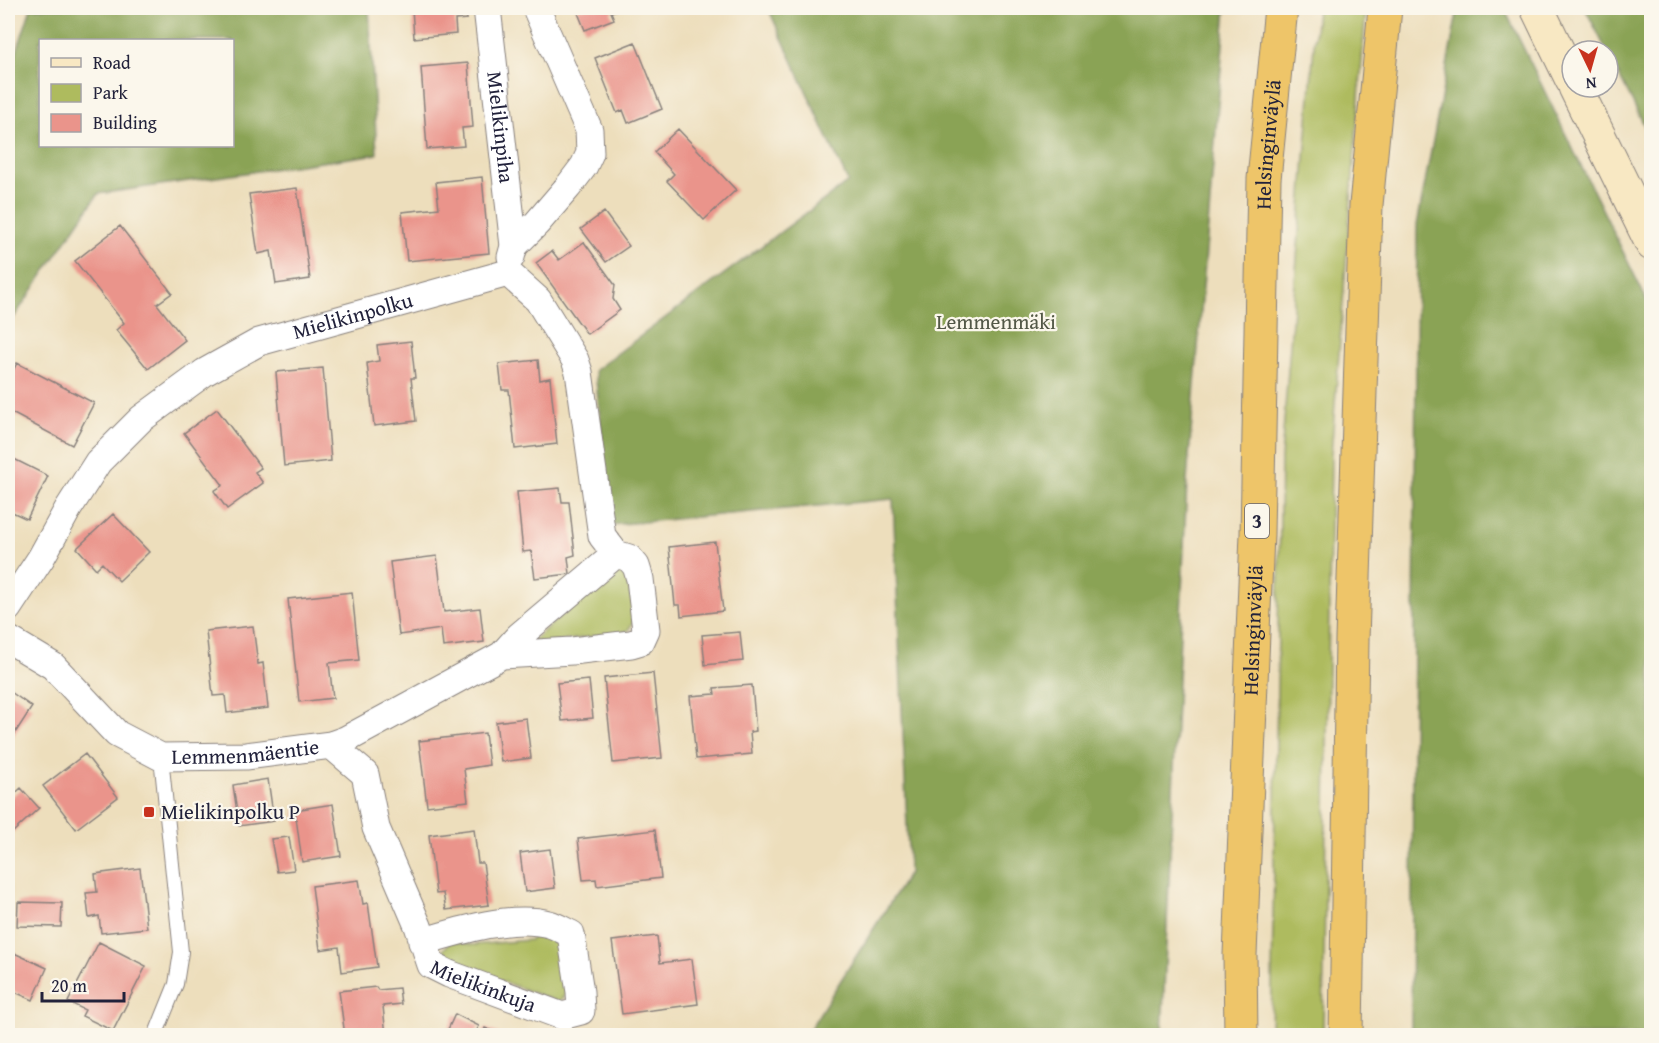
<svg xmlns="http://www.w3.org/2000/svg" width="1659" height="1043" font-family="'Gentium Book Plus',serif">
  <style>
    .green { fill: #aebb5e; stroke: #686e4c; stroke-width: 1.5 }
    .forest { fill: #8aa355; stroke: #566248; stroke-width: 1.5; fill-rule: evenodd }
    .building { fill: #ea948b }
    .lines { fill: none; stroke-linecap: round; stroke-linejoin: round }
    .service-casing { stroke: #88807c; stroke-width: 16 }
    .minor-casing { stroke: #88807c; stroke-width: 29 }
    .secondary-casing { stroke: #88807c; stroke-width: 35 }
    .motorway-casing { stroke: #88807c; stroke-width: 35 }
    .service { stroke: #fff; stroke-width: 14 }
    .minor { stroke: #fff; stroke-width: 27 }
    .secondary { stroke: #f8e8c3; stroke-width: 33 }
    .motorway { stroke: #eec569; stroke-width: 33 }
    .poi-dot { fill: #c8321e; stroke: #fbf7ec; stroke-width: 2 }
    .labels { text-anchor: middle; stroke-width: 4.5; stroke-linejoin: round; paint-order: stroke }
    .shield { fill: #fbf7ec; stroke: #636270; stroke-width: 1.5 }
    .shield-label { font-size: 20px; font-weight: bold; fill: #22223b }
    .street-label { font-size: 21px; fill: #22223b; stroke: #fbf7ec }
    .park-label { font-size: 21px; fill: #535847; stroke: #fbf7ec }
    .poi-label { font-size: 21px; fill: #22223b; stroke: #fbf7ec; text-anchor: start }
  </style>
  <rect width="100%" height="100%" fill="#fbf7ec"/>
  <filter id="ink" filterUnits="userSpaceOnUse"><feTurbulence type="fractalNoise" baseFrequency=".0167" numOctaves="2"/><feDisplacementMap in="SourceGraphic" scale="12" xChannelSelector="R" yChannelSelector="G"/><feConvolveMatrix kernelMatrix="1 2 1 2 8 2 1 2 1" color-interpolation-filters="sRGB"/></filter>
  <filter id="wash" filterUnits="userSpaceOnUse"><feTurbulence type="fractalNoise" baseFrequency=".008" numOctaves="4" result="noise"/><feDisplacementMap in="SourceGraphic" scale="24" xChannelSelector="R" yChannelSelector="G"/><feGaussianBlur stdDeviation="1.35" result="paint"/><feColorMatrix in="noise" values="0 0 0 0 0 0 0 0 0 0 0 0 0 0 0 0 0 1.4 0 .05"/><feComposite in="paint" operator="in"/></filter>
  <g filter="url(#wash)">
    <rect width="100%" height="100%" fill="#eddebc"/>
    <!-- green -->
    <path class="green" d="M1317,8H1366L1331,455L1323,1035L1271,1036L1281,458Z
      M624,567L636,616L628,631L549,643H530L612,571Z
      M541,931L554,934L566,949L570,989L559,1002L443,960V950L451,941L472,945L530,940Z"/>
    <!-- forest -->
    <path class="forest" d="M31,8H369L377,154L98,194L8,326V78ZM40,40H232V146H40Z
      M768,8H1226L1187,481L1162,1035H806L909,873L893,499L611,525L595,370L848,182Z
      M1458,8H1504L1651,309V1035H1411L1417,225Z
      M1585,8H1651V139Z"/>
    <g id="blocks">
      <!-- building -->
      <path class="building" d="M412,8H466L467,19L455,20L456,34L414,38Z
        M576,8H622L611,12L614,19L585,30Z
        M635,42L662,109L628,123L623,110L617,113L595,58Z
        M468,63L473,127L462,128L464,146L427,149L421,67Z
        M678,129L736,190L704,220L667,181L674,174L654,152Z
        M482,177L489,253L407,261L402,212L439,208L436,182Z
        M297,188L310,279L276,284L271,251L258,254L249,194Z
        M604,212L629,246L606,262L581,229Z
        M120,226L172,293L157,304L185,340L148,369L116,330L124,323L75,261Z
        M584,242L615,285L613,299L620,310L587,334L536,263L552,251L559,260Z
        M411,341L415,378H411L416,421L374,426L367,363L379,361L377,345Z
        M538,360L540,380L550,378L557,444L515,449L509,390H502L499,364Z
        M17,363L94,403L72,445L8,411V381Z
        M323,368L331,461L284,466L276,372Z
        M217,409L261,468L255,472L263,483L227,509L214,491L223,485L184,433Z
        M8,456L48,476L27,519L8,510Z
        M560,488L562,502H569L575,555L568,557L570,574L535,578L531,551L523,552L517,492Z
        M113,514L149,552L119,581L102,563L96,569L77,548Z
        M715,542L723,611L681,616L680,605H675L669,547Z
        M437,556L444,612L480,608L484,642L443,647L441,629L399,635L390,562Z
        M352,592L359,660L329,663L333,698L299,702L288,599Z
        M253,626L258,664L263,663L268,708L227,713L225,695L213,696L206,631Z
        M740,632L743,661L705,665L702,635Z
        M653,673L662,758L613,763L604,678Z
        M589,680L593,718L562,721L557,683Z
        M752,685L756,731L750,732L752,754L696,759L690,696L715,694L714,688Z
        M8,690L32,707L8,744Z
        M526,718L531,758L501,762L496,722Z
        M485,733L489,765L464,769L468,801L427,806L419,741Z
        M85,754L118,797L76,829L43,786Z
        M268,779L274,821L239,826L233,785Z
        M21,788L39,808L12,833L8,829V800Z
        M333,804L341,856L302,862L295,810Z
        M474,829L478,863H483L489,905L446,910L443,893L436,894L429,835Z
        M655,830L661,878L597,886L596,879L583,880L578,839Z
        M289,837L294,870L277,872L271,839Z
        M550,849L555,888L525,892L520,853Z
        M140,868L147,928L101,933L99,916L89,918L86,893L97,892L95,874Z
        M359,880L363,904L368,903L377,967L342,972L339,947L320,950L312,886Z
        M18,902L62,903L61,927L17,926Z
        M657,936L660,963L692,959L698,1004L622,1014L612,941Z
        M99,942L146,966L113,1031L82,1016L85,1010L68,1002Z
        M14,953L47,968L33,1000L8,989V967Z
        M376,987L378,990L399,988L401,1004L383,1006L386,1036H345L339,991Z
        M455,1014L479,1026L474,1036H445Z
        M485,1028L502,1035V1036H482Z"/>
    </g>
  </g>
  <g filter="url(#ink)">
    <use href="#blocks" fill-opacity="0" stroke="#88807c" stroke-width="1.5"/>
    <g class="lines">
      <defs>
        <path id="service" d="M155,1036L176,984L181,952L161,757"/>
        <g id="minor">
          <path id="s1" d="M487,8L514,246L511,257"/>
          <path d="M514,246L537,223L568,187L584,166L590,153L589,130L536,8"/>
          <path id="s2" d="M8,608L41,558L68,509L98,462L141,419L205,372L259,342L508,273L538,300L575,360L579,372L602,536L616,554"/>
          <path id="s3" d="M8,639L53,666L117,734L161,757L246,756L331,745L345,740L502,655L519,636L616,554L629,558L636,566L640,579L646,630L641,641L631,644L572,651L502,655"/>
          <path id="s4" d="M331,745L365,774L376,828L418,926L431,965L449,974L562,1016L581,1011L580,992L571,934C564,931 557,926 549,924C512,914 458,931 422,942"/>
        </g>
        <path id="secondary" d="M1537,8L1572,80
          M1575,87L1652,244"/>
        <g id="motorway">
          <path id="s5" d="M1241,1036L1240,955L1257,534L1264,179L1281,8"/>
          <path d="M1346,1036L1352,640L1366,205L1385,8"/>
        </g>
      </defs>
      <!-- service casing -->
      <use href="#service" class="service-casing"/>
      <!-- minor casing -->
      <use href="#minor" class="minor-casing"/>
      <!-- secondary casing -->
      <use href="#secondary" class="secondary-casing"/>
      <!-- motorway casing -->
      <use href="#motorway" class="motorway-casing"/>
      <!-- service -->
      <use href="#service" class="service"/>
      <!-- minor -->
      <use href="#minor" class="minor"/>
      <!-- secondary -->
      <use href="#secondary" class="secondary"/>
      <!-- motorway -->
      <use href="#motorway" class="motorway"/>
    </g>
  </g>
  <!-- markers -->
  <rect class="poi-dot" x="143" y="806" width="12" height="12" rx="3"/>
  <g class="labels">
    <!-- shield labels -->
    <rect class="shield" x="1245" y="504" width="24" height="34" rx="4.5"/>
    <g class="shield-label">
      <text x="1257" y="528">3</text>
    </g>
    <!-- street labels -->
    <g class="street-label">
      <text dy="7" stroke="none"><textPath href="#s1" startOffset="120">Mielikinpiha</textPath></text>
      <text dy="7" stroke="none"><textPath href="#s5" startOffset="892">Helsinginväylä</textPath></text>
      <text dy="7" stroke="none"><textPath href="#s2" startOffset="471">Mielikinpolku</textPath></text>
      <text dy="7" stroke="none"><textPath href="#s5" startOffset="406">Helsinginväylä</textPath></text>
      <text dy="7" stroke="none"><textPath href="#s3" startOffset="280">Lemmenmäentie</textPath></text>
      <text dy="7" stroke="none"><textPath href="#s4" startOffset="304">Mielikinkuja</textPath></text>
    </g>
    <!-- park labels -->
    <g class="park-label">
      <text x="996" y="329">Lemmenmäki</text>
    </g>
    <!-- poi labels -->
    <g class="poi-label">
      <text x="161" y="819">Mielikinpolku P</text>
    </g>
  </g>
  <!-- margin -->
  <rect width="1659" height="1043" fill="none" stroke="#fbf7ec" stroke-width="30"/>
  <!-- legend -->
  <rect x="39" y="39" width="195" height="108" fill="#fbf7ec" stroke="#a4a2a5" stroke-width="1.5"/>
  <rect x="51" y="58" width="30" height="9" fill="#f8e8c3" stroke="#a4a2a5" stroke-width="1.5"/>
  <text x="93" y="69" font-size="18" fill="#22223b">Road</text>
  <rect x="51" y="84" width="30" height="18" fill="#aebb5e" stroke="#a4a2a5" stroke-width="1.5"/>
  <text x="93" y="99" font-size="18" fill="#22223b">Park</text>
  <rect x="51" y="114" width="30" height="18" fill="#ea948b" stroke="#a4a2a5" stroke-width="1.5"/>
  <text x="93" y="129" font-size="18" fill="#22223b">Building</text>
  <!-- north arrow -->
  <g transform="translate(1590 69) rotate(175)"><circle r="28" fill="#fbf7ec" stroke="#a4a2a5" stroke-width="1.5"/>
  <path d="M0-4.5L10 22L0 15L-10 22Z" fill="#c8321e"/>
  <text y="-9" font-size="16" font-weight="bold" text-anchor="middle" fill="#22223b">N</text>
  </g>
  <!-- scale -->
  <path d="M42 992v9h82v-9" fill="none" stroke="#22223b" stroke-width="3"/>
  <text x="51" y="992" font-size="18" fill="#22223b" stroke="#fbf7ec" stroke-width="4.5" paint-order="stroke">20 m</text>
</svg>
